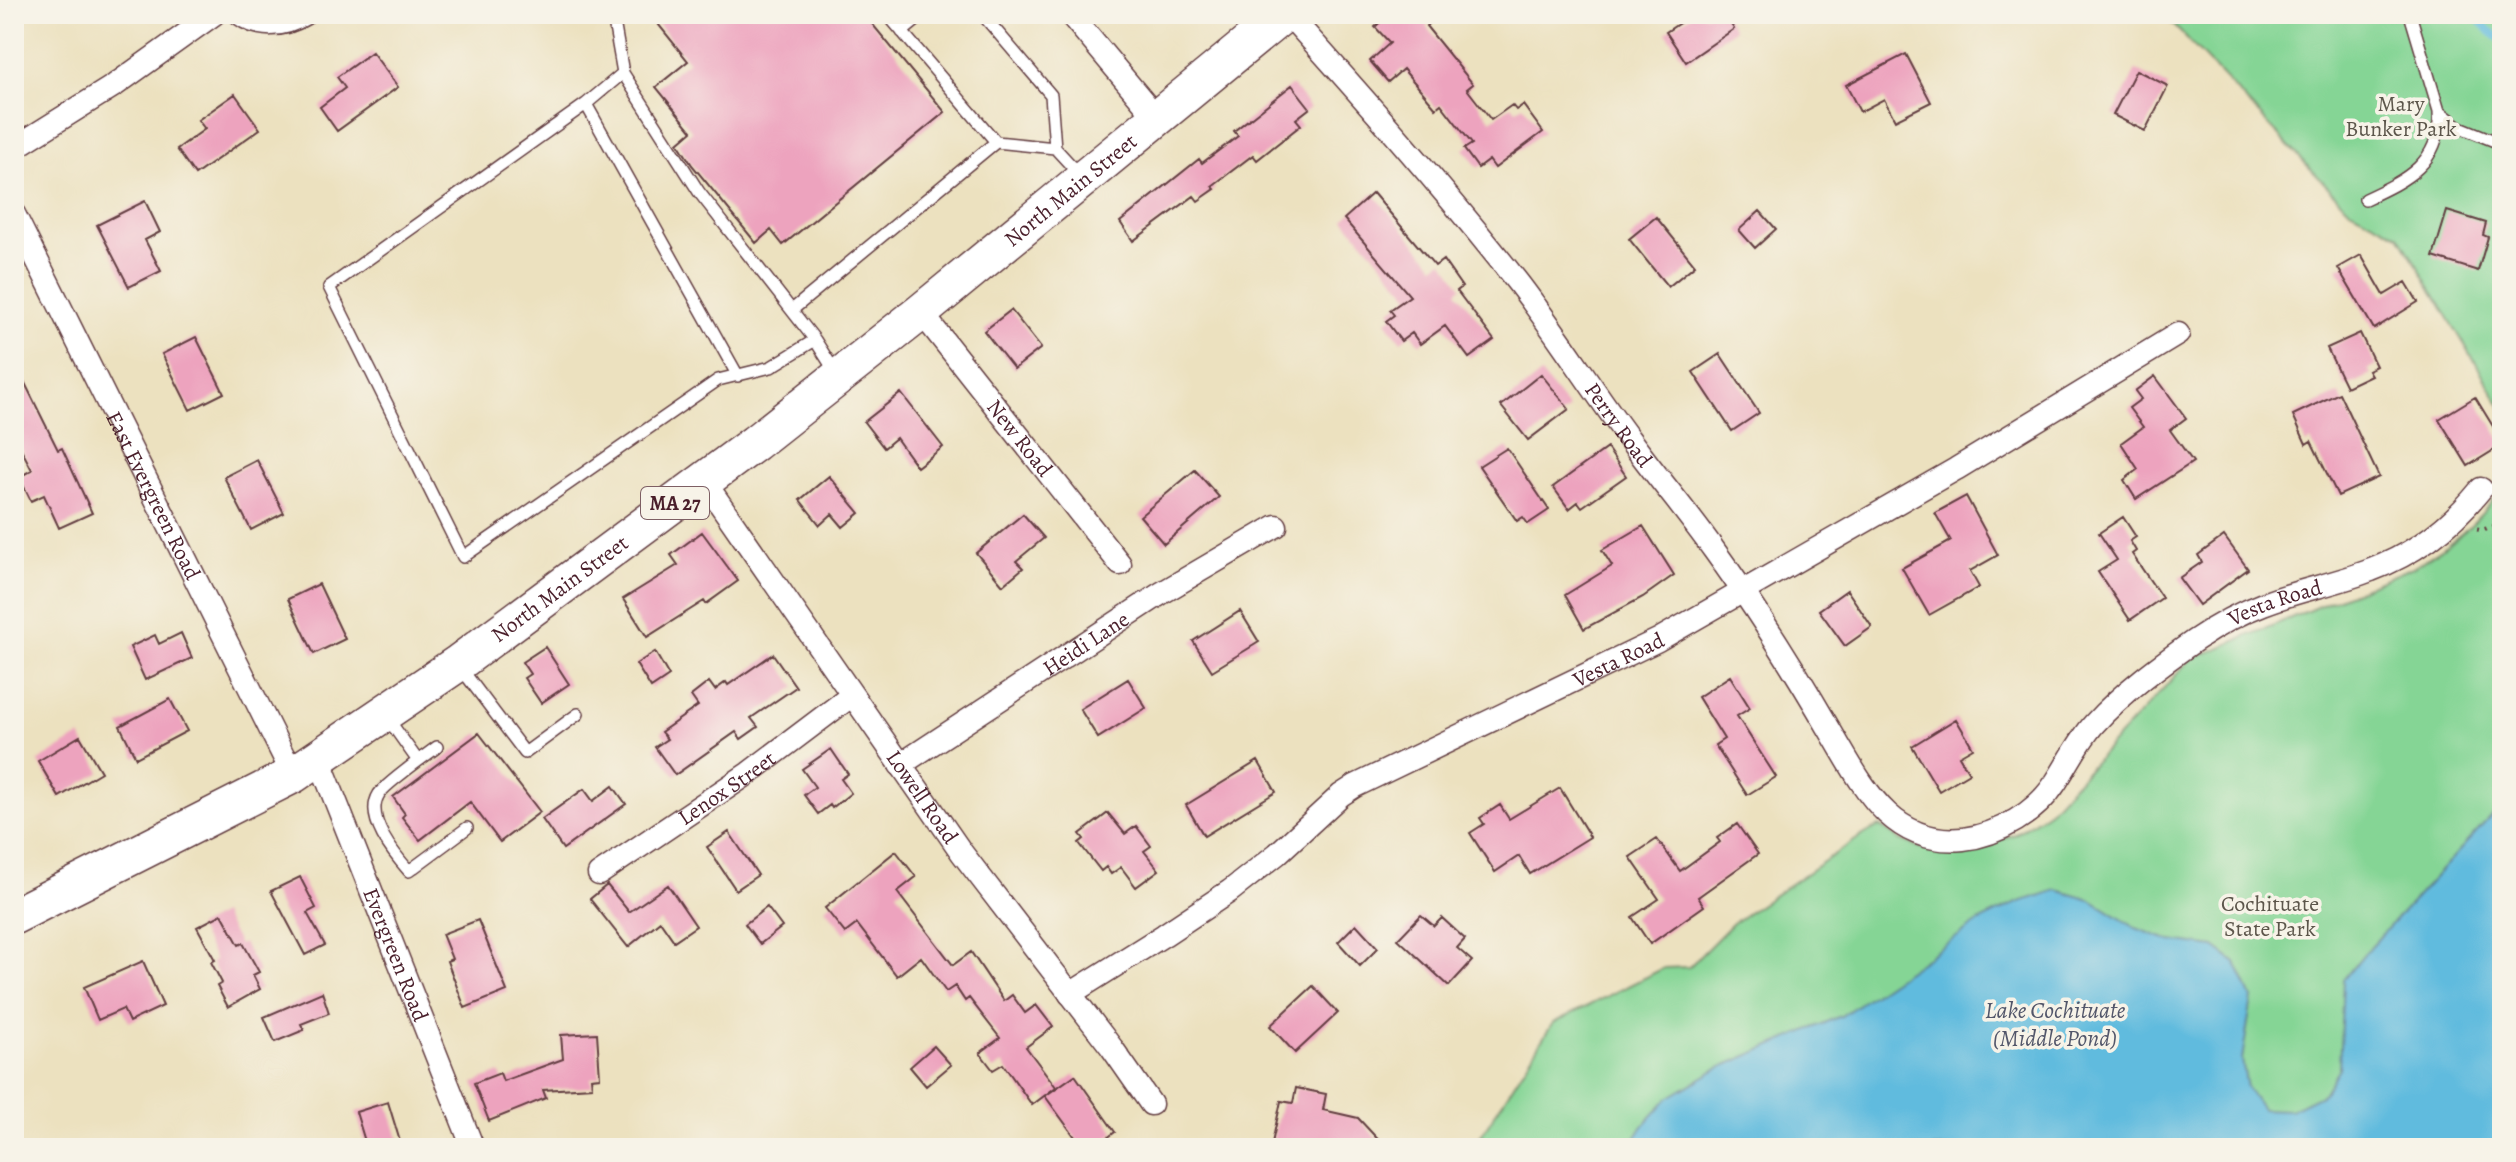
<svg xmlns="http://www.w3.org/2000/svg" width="2516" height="1162" font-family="Alegreya,serif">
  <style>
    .green { fill: #85d595; stroke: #687a60; stroke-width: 2 }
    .water { fill: #61bbde; stroke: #566d84; stroke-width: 2 }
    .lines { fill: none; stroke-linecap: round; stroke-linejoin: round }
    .stream { stroke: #61bbde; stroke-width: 8 }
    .building { fill: #eda3be }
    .lane-casing { stroke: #623c41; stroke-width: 14 }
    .street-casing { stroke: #623c41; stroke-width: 25 }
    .primary-casing { stroke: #623c41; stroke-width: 39 }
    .path { stroke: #623c41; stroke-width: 5; stroke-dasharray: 2 6; stroke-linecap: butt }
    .lane { stroke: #fff; stroke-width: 11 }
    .street { stroke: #fff; stroke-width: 22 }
    .primary { stroke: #fff; stroke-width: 36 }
    .labels { text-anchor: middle; stroke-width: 7; stroke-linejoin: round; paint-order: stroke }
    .shield { fill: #f7f3e8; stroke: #7e5f64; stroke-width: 2 }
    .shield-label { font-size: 20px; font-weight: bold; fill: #4a1f2b }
    .park-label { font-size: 22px; fill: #5c564b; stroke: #f7f3e8 }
    .street-label { font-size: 22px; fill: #4a1f2b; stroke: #f7f3e8 }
    .water-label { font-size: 24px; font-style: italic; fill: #52566a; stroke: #f7f3e8 }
  </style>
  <rect width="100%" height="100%" fill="#f7f3e8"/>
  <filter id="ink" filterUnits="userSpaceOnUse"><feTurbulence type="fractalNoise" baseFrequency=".0125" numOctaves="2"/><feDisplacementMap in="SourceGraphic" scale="16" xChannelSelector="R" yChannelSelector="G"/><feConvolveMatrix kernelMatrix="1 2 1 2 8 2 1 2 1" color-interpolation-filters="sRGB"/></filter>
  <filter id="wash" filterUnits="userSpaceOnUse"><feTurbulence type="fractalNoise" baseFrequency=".006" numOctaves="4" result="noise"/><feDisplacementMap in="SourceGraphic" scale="32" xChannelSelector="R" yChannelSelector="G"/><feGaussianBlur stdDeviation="1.8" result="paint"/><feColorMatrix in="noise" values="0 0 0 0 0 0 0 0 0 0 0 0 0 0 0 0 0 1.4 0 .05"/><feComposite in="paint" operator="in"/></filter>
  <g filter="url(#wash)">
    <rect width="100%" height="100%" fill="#ece1bf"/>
    <!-- green -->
    <path class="green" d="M2163,14H2502V407L2399,235L2350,210Z
      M2502,488V1148H1473L1553,1023L1664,968L1689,967L1733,923L1860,837L1879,826L1901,840L1921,848L1940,851L1979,847L2015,834L2047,813L2190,660L2415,566C2453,543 2476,525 2502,488Z"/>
    <!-- water -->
    <path class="water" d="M2502,809V1148H1629L1643,1126L1668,1098L1719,1068L1841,1016L1980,921L2017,903L2057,890L2091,900L2136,928L2171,941L2215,947L2236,963L2252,998L2242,1060L2247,1088L2262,1109L2290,1110L2323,1094L2339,1068L2343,980L2363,955L2491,816Z"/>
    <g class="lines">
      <!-- stream -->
      <path class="stream" d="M2475,14L2488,30L2502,40"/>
    </g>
    <g id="blocks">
      <!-- building -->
      <path class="building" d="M650,14H864L945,112L783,245L771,230L756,243L692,165L678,143L692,131L656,87L688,61Z
        M1389,14H1439L1426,26L1473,84L1467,89L1491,120L1512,105L1516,110L1523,105L1543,132L1495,168L1489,160L1478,168L1464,149L1472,144L1441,104L1436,108L1403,69L1388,82L1370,61L1390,43L1375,27Z
        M1693,14H1724L1734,29L1686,62L1666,32Z
        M372,52L398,87L337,131L320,107L345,88L337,77Z
        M1906,54L1931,102L1895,120L1884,99L1860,112L1846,85Z
        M2136,70L2168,86L2145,131L2113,115Z
        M1292,85L1310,108L1296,119L1301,125L1257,160L1253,155L1212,186L1215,189L1198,201L1194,196L1133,241L1120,222L1199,159L1202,163L1238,136L1234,131Z
        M235,94L260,129L195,175L177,149L205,129L198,120Z
        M1373,193L1435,266L1443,260L1462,287L1457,291L1494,340L1469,358L1445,326L1420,344L1412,333L1401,341L1386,321L1394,315L1390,310L1410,296L1344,219Z
        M145,201L160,232L145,240L161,271L129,287L97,225Z
        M1760,211L1776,229L1755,248L1739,230Z
        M2447,211L2486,223L2483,235L2488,237L2478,271L2433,257Z
        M1656,217L1695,265L1668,287L1629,239Z
        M2361,255L2384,295L2406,282L2418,302L2374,329L2338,268Z
        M1011,310L1041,348L1014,369L984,331Z
        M2360,333L2376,366L2368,370L2371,375L2346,387L2327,348Z
        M196,337L224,393L190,410L162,354Z
        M1720,354L1759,413L1732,431L1693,372Z
        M14,361L58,450L62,448L92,513L59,528L44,495L31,501L19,477L32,470L14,435Z
        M1541,374L1569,409L1528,440L1501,406Z
        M2155,376L2186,418L2170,430L2193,462L2136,499L2124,480L2138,469L2121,443L2143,427L2129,408L2141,399L2135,391Z
        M901,393L943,447L917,467L896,438L884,448L864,422Z
        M2339,393L2379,477L2338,496L2311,441L2306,444L2293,415Z
        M2475,397L2502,441V445L2468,466L2439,419Z
        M1507,448L1549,510L1528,524L1523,517L1517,521L1479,466Z
        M1607,448L1626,476L1582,507L1578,502L1569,509L1553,487Z
        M257,460L284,513L251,530L224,477Z
        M1195,470L1219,497L1164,544L1140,516Z
        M829,476L860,513L843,527L832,514L820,525L800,500Z
        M1966,496L1998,555L1970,571L1979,587L1929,615L1902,568L1951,541L1935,513Z
        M1023,514L1044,538L1016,561L1023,568L1003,585L976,553Z
        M2123,517L2136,537L2130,541L2136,551L2132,554L2162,598L2130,620L2098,572L2117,560L2099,533Z
        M1643,526L1674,575L1643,597L1584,629L1565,595L1612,566L1602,550Z
        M702,532L738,581L706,604L704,601L647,637L623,599L678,565L671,555Z
        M2224,536L2248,569L2199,605L2179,578L2202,562L2198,555Z
        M319,584L345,639L314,654L288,599Z
        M1847,590L1872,627L1845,646L1819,610Z
        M1240,611L1259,642L1212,671L1193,641Z
        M181,633L192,658L145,680L130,647L155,635L159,644Z
        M545,647L569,684L541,703L524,678L530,674L522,662Z
        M655,652L669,676L651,688L636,664Z
        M773,654L796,687L751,718L758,727L741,739L736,732L675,775L655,747L667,739L661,732L698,706L691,696L709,682L715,690L726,682L728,685Z
        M1730,676L1750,708L1737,716L1776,777L1747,795L1715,745L1724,739L1698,697Z
        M1128,679L1146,708L1098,738L1080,709Z
        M170,699L187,731L136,758L120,726Z
        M1956,719L1973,748L1959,756L1969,773L1939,791L1912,746Z
        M479,733L540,812L500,842L470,802L420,840L402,817L405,814L393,797Z
        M80,736L101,772L59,797L38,761Z
        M831,749L848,774L841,779L851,793L832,808L830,805L818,814L804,795L815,787L802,769Z
        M1258,761L1276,792L1204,836L1186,805Z
        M613,786L626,804L563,849L542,819L584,789L593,801Z
        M1560,788L1590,837L1530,874L1519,856L1495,872L1470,833L1484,824L1480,818L1500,805L1509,819Z
        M1108,813L1125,834L1136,826L1151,846L1144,851L1159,870L1136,887L1121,867L1111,874L1106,867L1101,871L1079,843L1084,839L1080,834Z
        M1737,824L1758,854L1698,897L1704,906L1650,944L1632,917L1659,899L1630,857L1657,839L1680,871L1720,842L1717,838Z
        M729,832L758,875L736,890L707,847Z
        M896,851L916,877L897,892L953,965L971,952L1004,1001L1012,995L1025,1013L1036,1005L1053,1027L1026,1047L1056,1087L1032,1105L1003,1064L993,1070L980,1053L1000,1038L969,998L965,1001L955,986L946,992L921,957L897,976L857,924L845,933L825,908Z
        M300,877L316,908L307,913L325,945L305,955L271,891Z
        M607,885L629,912L668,885L696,926L674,941L660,921L628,947L590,899Z
        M767,907L782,927L760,944L745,924Z
        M222,914L239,945L243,943L259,972L253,975L260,989L228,1007L217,986L222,983L211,962L215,960L197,927Z
        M1421,915L1434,926L1442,918L1465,939L1457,948L1472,961L1449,986L1398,939Z
        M478,920L507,991L465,1008L447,961L452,959L442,934Z
        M1356,924L1378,948L1360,966L1338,942Z
        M143,961L163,1006L129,1022L123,1009L98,1020L84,987Z
        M1313,986L1338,1013L1295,1053L1270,1026Z
        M322,992L329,1013L301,1024L304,1030L275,1042L264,1017Z
        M597,1033L600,1077L591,1078L592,1087L543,1090L546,1098L489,1121L474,1083L500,1073L503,1081L563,1059L561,1035Z
        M934,1046L951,1065L926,1086L910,1067Z
        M1075,1075L1115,1132L1094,1148H1083L1045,1096Z
        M1296,1088L1326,1094L1323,1110L1358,1118L1386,1148H1271L1281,1101L1293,1103Z
        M388,1102L402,1148H367L356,1112Z"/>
    </g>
  </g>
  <g filter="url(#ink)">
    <use href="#blocks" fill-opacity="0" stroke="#623c41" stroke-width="2"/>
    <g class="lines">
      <defs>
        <path id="lane" d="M615,14L613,16L623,73
          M887,14L996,142
          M982,14L1051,95L1055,148
          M902,32L924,14
          M586,104L623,73L699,192L815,340
          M2439,111L2460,127L2502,144
          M2365,199C2406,180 2442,163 2439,111L2410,14
          M792,310L996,142L1055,148L1079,174
          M738,376L586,104L329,287L463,557L718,380L771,367L815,340L836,373
          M460,667L525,753L578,714
          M386,716L418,761
          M437,747C426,755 385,785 379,794C364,818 394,854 409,871L467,828"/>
        <g id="street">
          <path d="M240,14C259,28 283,27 304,14"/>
          <path d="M1070,14L1157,118"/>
          <path id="s1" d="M1288,14C1367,102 1446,191 1519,284C1558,335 1592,389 1630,440C1657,477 1687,512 1714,550C1757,609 1795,670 1831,732C1863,786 1891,846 1963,839C1999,835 2037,812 2056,782C2069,762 2079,741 2094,724C2123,692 2160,665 2194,641C2216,626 2239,613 2263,604C2298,590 2336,584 2371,570C2414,554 2452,525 2481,489"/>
          <path d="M14,148L115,85L214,14"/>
          <path id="s2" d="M14,214L293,775"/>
          <path id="s3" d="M921,312L1120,564"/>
          <path id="s4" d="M704,481L962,853L1112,1048L1151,1104"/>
          <path id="s5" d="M319,759L473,1148"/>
          <path id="s6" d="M900,765L1160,594L1276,526"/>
          <path id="s7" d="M599,874L749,773L851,696"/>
          <path id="s8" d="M1070,994L1164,935L1230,891L1277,854L1341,795L1355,786L1658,640L1956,469L2178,334"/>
        </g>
        <g id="primary">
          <path id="s9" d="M14,916L293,775L457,664L755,443L921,312L1284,14"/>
        </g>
      </defs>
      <!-- lane casing -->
      <use href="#lane" class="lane-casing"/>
      <!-- street casing -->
      <use href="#street" class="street-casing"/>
      <!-- primary casing -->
      <use href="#primary" class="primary-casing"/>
      <!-- path -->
      <path class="path" d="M2477,529L2483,530L2502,524"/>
      <!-- lane -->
      <use href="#lane" class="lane"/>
      <!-- street -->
      <use href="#street" class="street"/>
      <!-- primary -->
      <use href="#primary" class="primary"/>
    </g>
  </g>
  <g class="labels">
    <!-- shield labels -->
    <rect class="shield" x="641" y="487" width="68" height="32" rx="6"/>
    <g class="shield-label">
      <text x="675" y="510">MA 27</text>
    </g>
    <!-- park labels -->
    <g class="park-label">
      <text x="2401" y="111">Mary<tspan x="2401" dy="25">Bunker Park</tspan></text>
      <text x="2270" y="911">Cochituate<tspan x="2270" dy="25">State Park</tspan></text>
    </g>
    <!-- street labels -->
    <g class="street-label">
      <text dy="8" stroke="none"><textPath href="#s9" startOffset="1286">North Main Street</textPath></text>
      <text dy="8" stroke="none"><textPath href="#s1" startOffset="528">Perry Road</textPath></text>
      <text dy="8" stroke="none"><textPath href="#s3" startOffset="160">New Road</textPath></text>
      <text dy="8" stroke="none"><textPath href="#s2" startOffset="314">East Evergreen Road</textPath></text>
      <text dy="8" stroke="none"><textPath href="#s9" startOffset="638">North Main Street</textPath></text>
      <text dy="8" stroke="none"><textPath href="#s1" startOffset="1486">Vesta Road</textPath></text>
      <text dy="8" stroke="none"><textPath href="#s6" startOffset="222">Heidi Lane</textPath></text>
      <text dy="8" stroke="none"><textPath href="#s8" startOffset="646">Vesta Road</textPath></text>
      <text dy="8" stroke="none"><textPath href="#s7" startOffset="154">Lenox Street</textPath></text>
      <text dy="8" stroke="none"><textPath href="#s4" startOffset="384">Lowell Road</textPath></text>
      <text dy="8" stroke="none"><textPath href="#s5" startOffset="210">Evergreen Road</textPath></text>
    </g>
    <!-- water labels -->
    <g class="water-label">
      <text x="2055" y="1018">Lake Cochituate<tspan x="2055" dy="28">(Middle Pond)</tspan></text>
    </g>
  </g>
  <!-- margin -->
  <rect width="2516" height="1162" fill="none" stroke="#f7f3e8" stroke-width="48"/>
</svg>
